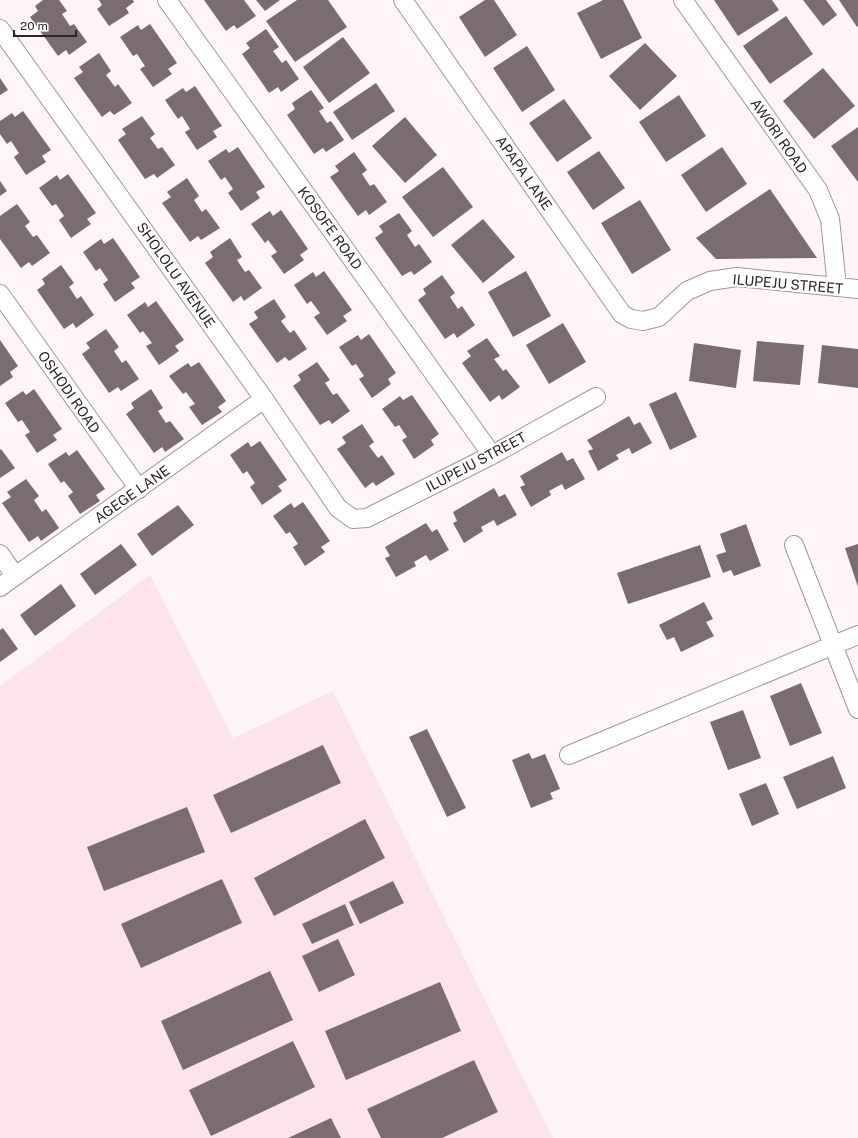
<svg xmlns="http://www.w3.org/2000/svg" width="858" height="1138" font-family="'Public Sans',sans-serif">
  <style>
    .built { fill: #fde3ec }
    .building { fill: #7b6c71 }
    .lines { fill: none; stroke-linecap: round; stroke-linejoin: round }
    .street-casing { stroke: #a5949a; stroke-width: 20 }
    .street { stroke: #fff; stroke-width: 18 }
    .labels { text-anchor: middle; stroke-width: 4; stroke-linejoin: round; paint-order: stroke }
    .street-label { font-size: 14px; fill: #2d2629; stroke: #fff }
  </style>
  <rect width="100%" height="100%" fill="#fdf5f8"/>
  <!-- built -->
  <path class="built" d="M150,575L233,738L333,691L553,1138H0V686Z"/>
  <!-- building -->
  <path class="building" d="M43,0H59L67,11L62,14L70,26L74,24L87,42L69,55L66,50L58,56L30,17L38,11L35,6Z
    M99,0H133L134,2L126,8L129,13L109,26L97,9L102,5Z
    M204,0H244L256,16L237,29L234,25L226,31Z
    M256,0H280L265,11Z
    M297,0H328L347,27L295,62L266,21Z
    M485,0H494L517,35L485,57L459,17Z
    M603,0H623L642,38L601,59L577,13Z
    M714,0H772L779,10L738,36Z
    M803,0H826L837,15L823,26Z
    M839,0H858V26L857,27Z
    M786,16L813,54L770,84L743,46Z
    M150,24L177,63L168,69L172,74L153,87L140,69L145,66L137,54L133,56L120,37L138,25L141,30Z
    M266,29L279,47L273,51L282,63L286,60L299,79L281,92L278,87L269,93L242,54L250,48L246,43Z
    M343,37L370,73L329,103L303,67Z
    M645,43L677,76L640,110L609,76Z
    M527,46L555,90L522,112L493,68Z
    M99,53L111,71L106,75L115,87L118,84L132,103L114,115L110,111L102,117L74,78L83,72L79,67Z
    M823,68L855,106L814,139L783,101Z
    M0,78L8,90L0,95Z
    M376,83L395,111L352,140L333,112Z
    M195,86L222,126L213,131L217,137L197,150L185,132L190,129L182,116L178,119L165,100L183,88L186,92Z
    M311,90L324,108L319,111L327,123L331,121L344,140L326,152L323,148L314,154L287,115L295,109L292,103Z
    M679,95L706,136L666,162L639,122Z
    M564,99L592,138L557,162L529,123Z
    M23,111L51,150L42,156L46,162L26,175L14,157L19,153L11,141L7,144L0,134V121L12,113L15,117Z
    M142,116L155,134L150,138L158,149L162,147L175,165L157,178L154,174L145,179L118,140L126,134L122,129Z
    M405,117L437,155L405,183L372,146Z
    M858,127V182L831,146Z
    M238,147L265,187L256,192L260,198L241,211L228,193L233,189L225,177L221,180L208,161L226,149L229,153Z
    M722,147L747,184L706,212L681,175Z
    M599,151L625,188L593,210L567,172Z
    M354,152L367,170L362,174L370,186L374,184L387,202L369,215L366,210L358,216L330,177L339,171L335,166Z
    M443,167L473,207L433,237L402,197Z
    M68,174L96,213L87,219L91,224L71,238L59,220L64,216L56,204L52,206L39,188L57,175L60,180Z
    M187,178L199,196L194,200L202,212L206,209L220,228L201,240L198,236L190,242L162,203L171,197L167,192Z
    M0,181L7,191L0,196Z
    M770,189L817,258L716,259L696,238Z
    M640,200L671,250L632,274L601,223Z
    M17,204L30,222L25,226L33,237L37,235L50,253L32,266L29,262L21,268L0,239V216Z
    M281,210L308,249L300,255L304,260L284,274L271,256L277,252L268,240L265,243L251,224L270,211L273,216Z
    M399,213L412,231L407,235L415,247L419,244L432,262L414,275L411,271L402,276L375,238L383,232L379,226Z
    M483,219L515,257L483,283L451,245Z
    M113,238L140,277L131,283L135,288L115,302L103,284L108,280L100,268L96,271L83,252L101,239L104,244Z
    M230,238L242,257L237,260L245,272L249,270L262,288L244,301L241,296L233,302L205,263L213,257L210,252Z
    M61,265L74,283L69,287L77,299L81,296L94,315L76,328L73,323L64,329L37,290L45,284L42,279Z
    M324,271L352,310L343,316L347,321L327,335L314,317L320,313L311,301L307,304L294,285L313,272L316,277Z
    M526,271L551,316L513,337L488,292Z
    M442,275L455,293L450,297L458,309L462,306L475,325L457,338L454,333L445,339L418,300L426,294L423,289Z
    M274,299L286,317L281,321L290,333L294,330L307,349L289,361L285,357L277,363L249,324L258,318L254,312Z
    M156,301L184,340L175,346L179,351L159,365L146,346L152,343L143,331L140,333L127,315L145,302L148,307Z
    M563,323L586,362L549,384L526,345Z
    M106,329L119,347L114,351L122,363L126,360L139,379L121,391L118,387L109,393L82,354L90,348L86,343Z
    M369,334L396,373L388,379L391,384L372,398L359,379L364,376L356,364L352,366L339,347L358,335L361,340Z
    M487,338L500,356L494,359L503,371L506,369L520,387L502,400L499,395L490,402L462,363L471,356L467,351Z
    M0,340L18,366L10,372L13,377L0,386Z
    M757,341L804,345L800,385L753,381Z
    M694,343L741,350L736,388L689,381Z
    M822,345L858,349V388L818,383Z
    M199,362L226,401L218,407L222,412L202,425L189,407L195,404L186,392L183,394L169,376L188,363L191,367Z
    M317,362L330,380L325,383L333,395L337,393L350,411L332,424L329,420L320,425L293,386L301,380L298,375Z
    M34,389L62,429L53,435L57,440L37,453L25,435L30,432L22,420L18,422L5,403L23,391L26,395Z
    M151,389L163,408L158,411L166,423L170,421L184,439L165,452L162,447L154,453L126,414L134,408L131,403Z
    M676,392L697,437L670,450L649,404Z
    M412,395L439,434L431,440L434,445L414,459L402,440L407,437L399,425L395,427L382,409L400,396L403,400Z
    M629,416L634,425L640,422L652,443L632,454L629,448L616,455L619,459L598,471L588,451L593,449L587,440Z
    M362,424L374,442L369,446L378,458L382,455L395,474L376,486L373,482L365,488L337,449L346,443L342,437Z
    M260,441L287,480L278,486L282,491L262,505L250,487L255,483L247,471L243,474L230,455L248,442L251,447Z
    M1,449L15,468L0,478V450Z
    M77,450L105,489L96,495L100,501L80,514L68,496L73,492L64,481L61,483L48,464L66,452L69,456Z
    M562,452L567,461L573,458L585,479L565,490L562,484L549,491L551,495L531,507L520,487L525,485L520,476Z
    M26,479L39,496L34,500L42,512L46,509L59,528L41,541L38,536L29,542L2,503L11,497L7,492Z
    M494,488L499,497L505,494L517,515L497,526L494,520L481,527L483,531L464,543L453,523L457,521L453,512Z
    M303,502L330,541L321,547L325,552L305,566L293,547L298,544L290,532L286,534L273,516L291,503L294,508Z
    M178,505L194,525L152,556L137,534Z
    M426,523L432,532L437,529L449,550L430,561L426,555L414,562L416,566L396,577L385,558L390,556L385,547Z
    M746,524L761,566L734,576L731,570L723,573L716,555L726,552L720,534Z
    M121,544L137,565L95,595L80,574Z
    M858,544V587L845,548Z
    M700,545L711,577L628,604L617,573Z
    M61,584L76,606L35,636L20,615Z
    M704,602L713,619L706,622L714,636L681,652L674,637L667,640L659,625Z
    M3,628L18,649L0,662V630Z
    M801,683L822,733L790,746L770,696Z
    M743,710L761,758L728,770L710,722Z
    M427,729L466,808L447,817L409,737Z
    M323,745L341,783L231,833L213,795Z
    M529,753L532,759L545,754L560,789L550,793L553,799L531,808L512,760Z
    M833,756L846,788L797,809L783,777Z
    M766,783L779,814L752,826L739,794Z
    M187,807L205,852L104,891L87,847Z
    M365,819L385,858L274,916L254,878Z
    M222,879L242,923L141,968L121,924Z
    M393,881L404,903L360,924L349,902Z
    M345,904L354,925L312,944L302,924Z
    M338,939L355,975L319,992L302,956Z
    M270,971L293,1020L183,1070L161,1021Z
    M440,982L461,1031L346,1080L325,1031Z
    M293,1041L315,1087L211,1136L189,1090Z
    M474,1060L498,1112L442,1138H381L367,1109Z
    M331,1118L341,1138H288Z"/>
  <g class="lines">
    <defs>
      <path id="street" d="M167,0L492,455
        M403,0L622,314L631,319L643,321L659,317L687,291L710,281L737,277L858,289
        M683,0L818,190L830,219L837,287
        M0,29L264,399L338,508L353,519L367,518L492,455L596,397
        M0,294L139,489
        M794,545L858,709
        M0,554L15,576
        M0,587L264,399
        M569,755L858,635"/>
    </defs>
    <!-- street casing -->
    <use href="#street" class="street-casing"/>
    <!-- street -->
    <use href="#street" class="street"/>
  </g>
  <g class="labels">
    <!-- street labels -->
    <g class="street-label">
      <text transform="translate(779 136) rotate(55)" y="5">AWORI ROAD</text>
      <text transform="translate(524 173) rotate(55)" y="5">APAPA LANE</text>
      <text transform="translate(330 228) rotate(54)" y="5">KOSOFE ROAD</text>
      <text transform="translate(176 275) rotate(55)" y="5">SHOLOLU AVENUE</text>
      <text transform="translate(788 284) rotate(5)" y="5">ILUPEJU STREET</text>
      <text transform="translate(69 392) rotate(55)" y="5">OSHODI ROAD</text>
      <text transform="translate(476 462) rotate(-28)" y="5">ILUPEJU STREET</text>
      <text transform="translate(132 494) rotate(-35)" y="5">AGEGE LANE</text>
    </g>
  </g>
  <!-- scale -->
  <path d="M14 30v6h62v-6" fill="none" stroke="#2d2629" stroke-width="2"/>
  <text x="20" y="30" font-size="12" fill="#2d2629" stroke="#ffffff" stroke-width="3" paint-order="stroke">20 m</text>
</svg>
